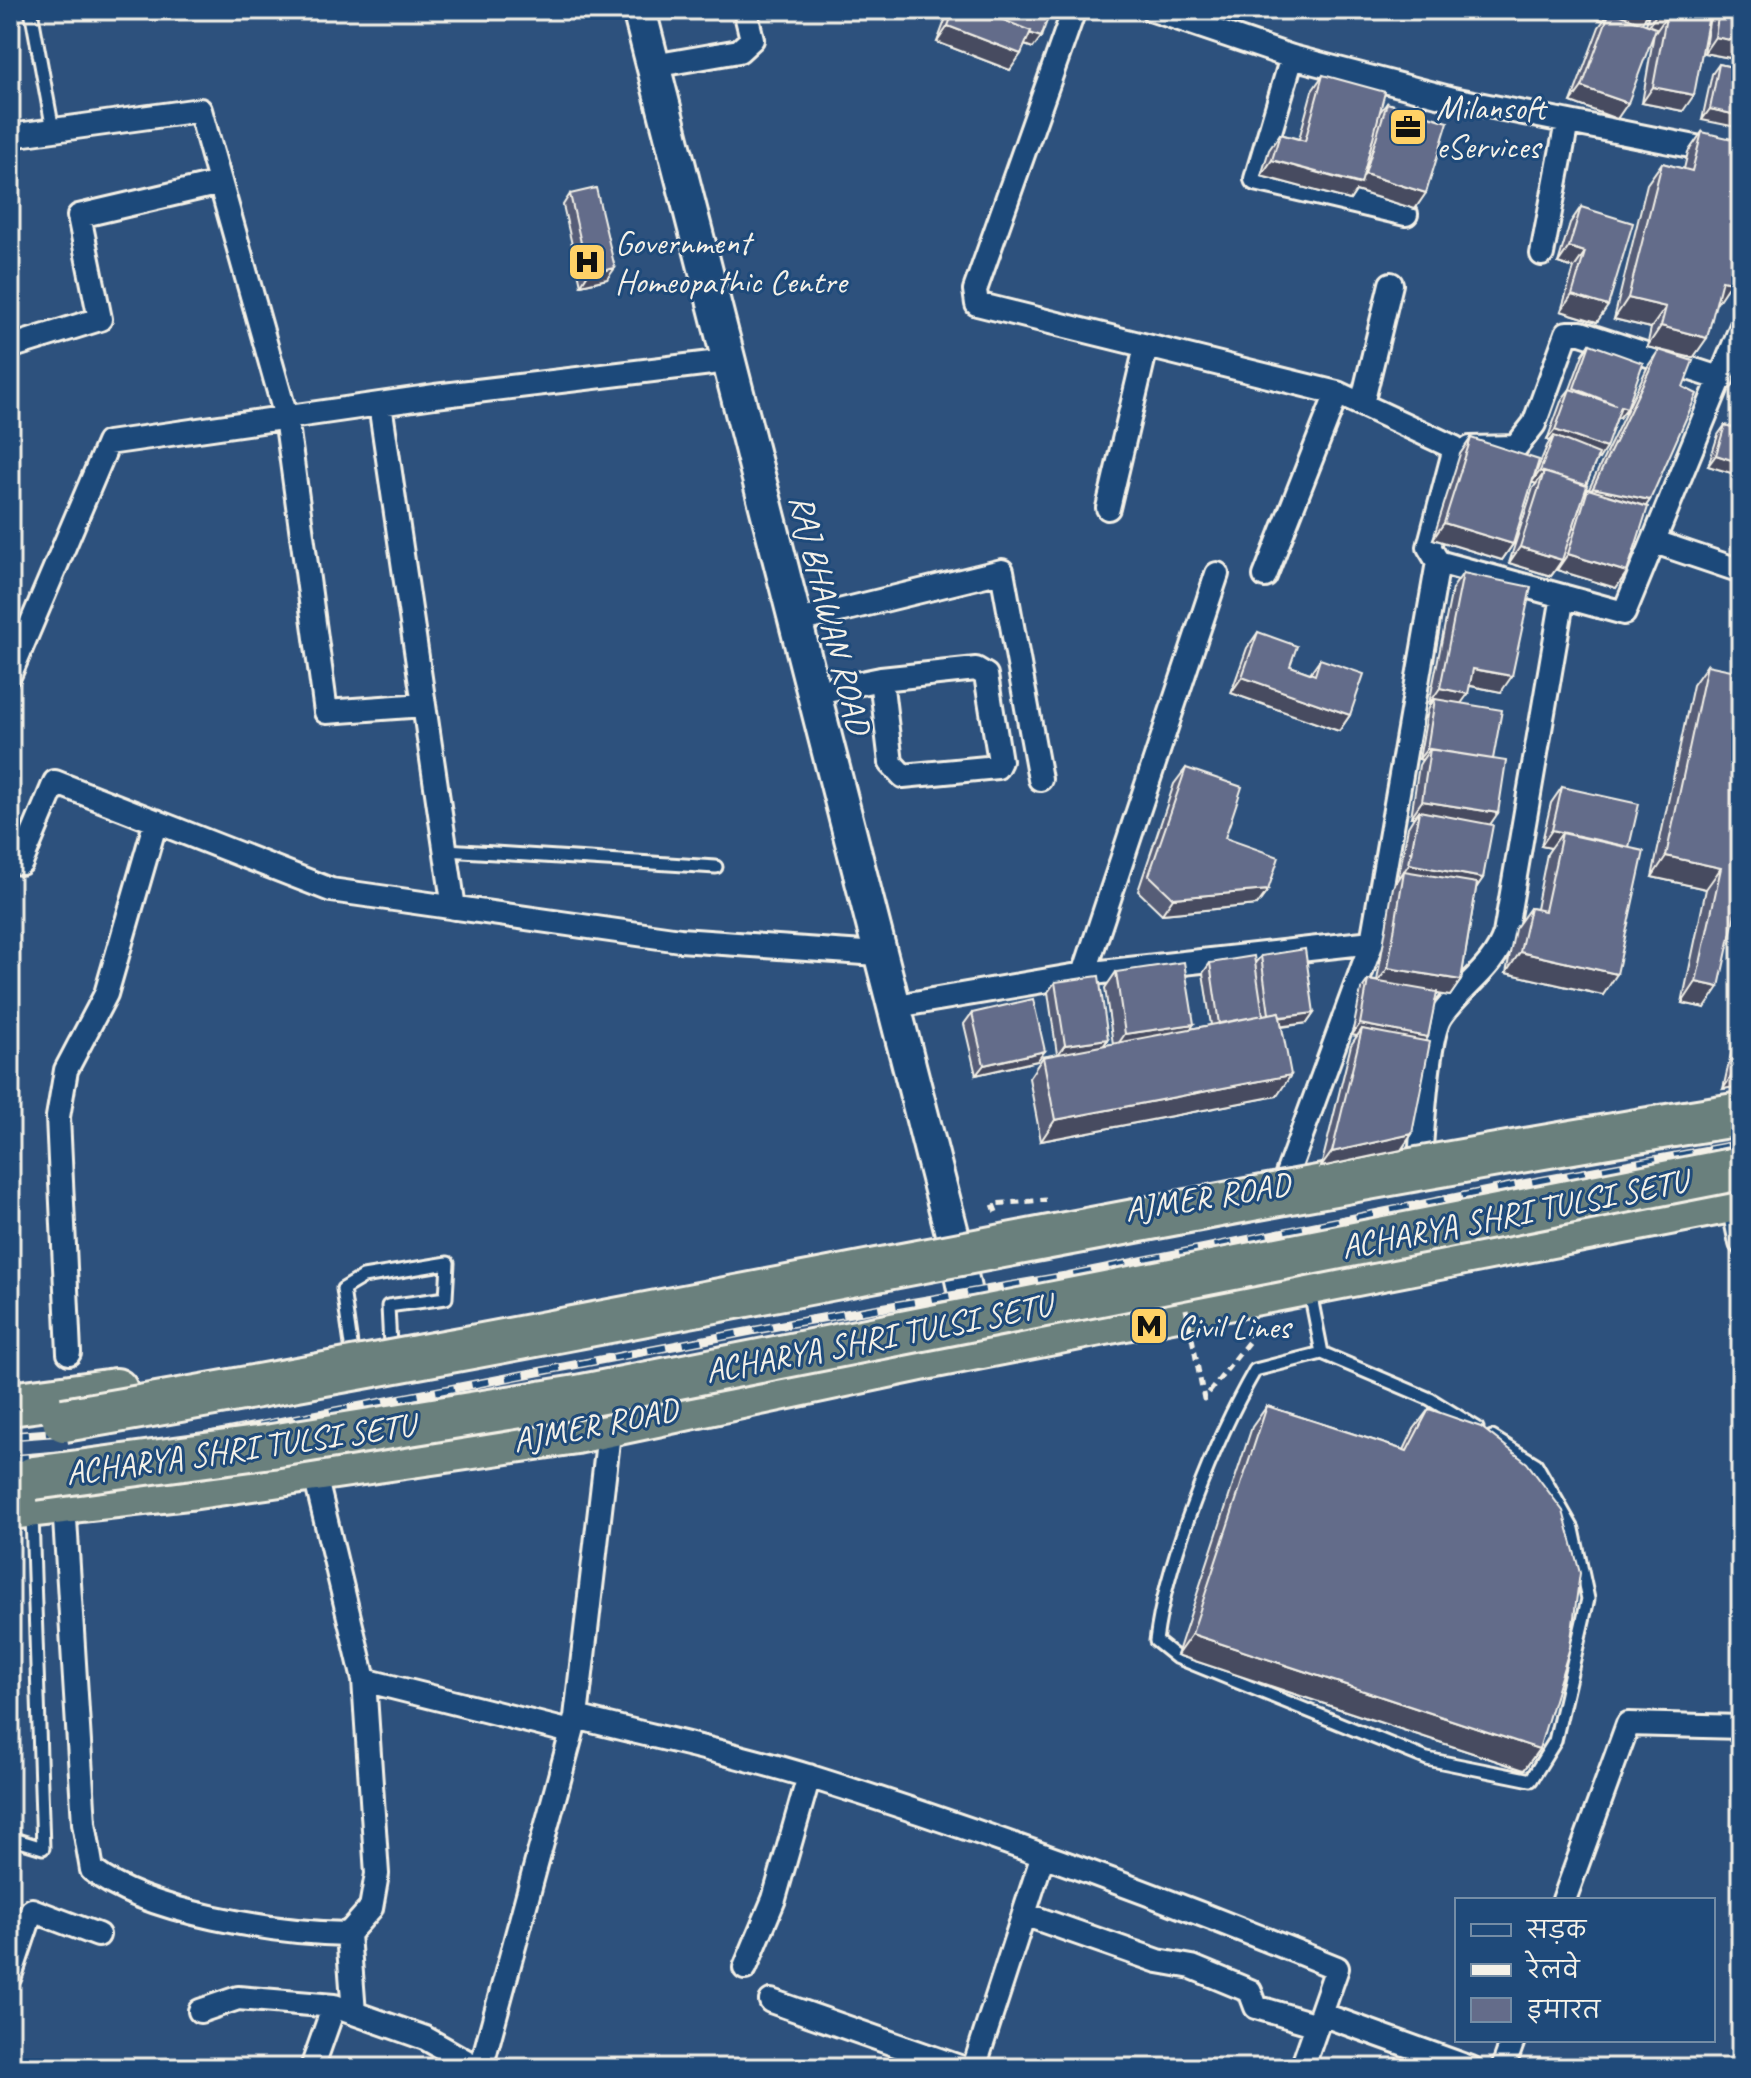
<svg xmlns="http://www.w3.org/2000/svg" width="1751" height="2078" font-family="Caveat,'Playpen Sans Deva',sans-serif">
  <style>
    .lines { fill: none; stroke-linecap: round; stroke-linejoin: round }
    .lane-casing { stroke: #f4f1e8; stroke-width: 17 }
    .street-casing { stroke: #f4f1e8; stroke-width: 28 }
    .secondary-casing { stroke: #f4f1e8; stroke-width: 38 }
    .highway-casing { stroke: #f4f1e8; stroke-width: 48 }
    .path { stroke: #f4f1e8; stroke-width: 5; stroke-dasharray: 8 6; stroke-linecap: butt }
    .lane { stroke: #1f4a7a; stroke-width: 11 }
    .street { stroke: #1f4a7a; stroke-width: 22 }
    .secondary { stroke: #1f4a7a; stroke-width: 32 }
    .highway { stroke: #6a807d; stroke-width: 42 }
    .rail-casing { stroke: #f4f1e8; stroke-width: 9 }
    .rail { stroke: #1f4a7a; stroke-width: 6; stroke-dasharray: 18; stroke-linecap: butt }
    .highway-bridge-casing { stroke: #f4f1e8; stroke-width: 48; stroke-linecap: butt }
    .path-bridge { stroke: #f4f1e8; stroke-width: 5; stroke-dasharray: 8 6; stroke-linecap: butt }
    .highway-bridge { stroke: #6a807d; stroke-width: 42 }
    .wall { fill: #565d77; stroke: #f4f1e8; stroke-width: 2; fill-rule: evenodd }
    .shaded-wall { fill: #464c61; stroke: #f4f1e8; stroke-width: 2 }
    .building { fill: #646c8a; stroke: #f4f1e8; stroke-width: 2 }
    .labels { text-anchor: middle; stroke-width: 6; stroke-linejoin: round; paint-order: stroke }
    .poi-label { font-size: 34px; fill: #f4f1e8; stroke: #1f4a7a; text-anchor: start }
    .street-label { font-size: 34px; fill: #f4f1e8; stroke: #1f4a7a }
  </style>
  <rect width="100%" height="100%" fill="#2d517d"/>
  <filter id="ink" filterUnits="userSpaceOnUse"><feTurbulence type="fractalNoise" baseFrequency=".0125" numOctaves="2"/><feDisplacementMap in="SourceGraphic" scale="16" xChannelSelector="R" yChannelSelector="G"/><feConvolveMatrix kernelMatrix="1 2 1 2 8 2 1 2 1" color-interpolation-filters="sRGB"/></filter>
  <g filter="url(#ink)">
    <g class="lines">
      <defs>
        <path id="lane" d="M31,10L53,130
          M446,850L716,867
          M1310,1292L1322,1353L1430,1399L1477,1428
          M352,1352L343,1289L363,1277L448,1263L446,1298L388,1306L390,1346
          M1322,1353L1255,1370C1215,1439 1166,1561 1156,1641L1176,1657L1427,1759L1531,1780L1555,1741L1588,1599L1573,1529L1536,1464L1492,1437
          M10,1838L43,1848L32,1515"/>
        <path id="street" d="M1074,10L975,290L977,304L1337,393L1455,448L1429,547L1438,562
          M1153,10L1292,57L1453,99L1741,156
          M1292,57L1256,179L1406,214
          M653,66L739,51L752,39L745,10
          M10,136L200,110L286,417L326,712L424,705L380,404
          M1542,254L1567,122
          M10,347L100,319L79,216L220,183
          M1362,404L1391,284
          M1470,448L1516,447L1534,424L1567,333H1581L1722,379
          M1108,508L1146,347
          M1655,542L1741,571
          M1265,576L1337,393
          M794,622L1002,571L1040,779
          M10,674L108,443L435,396L728,361
          M812,693L881,679L976,669L986,675L1000,761L997,767L903,776L891,763L881,679
          M424,705L454,908
          M10,861L21,863L55,782L331,890L680,940L878,954
          M1084,974L1217,574
          M891,1007L1084,974L1372,942
          M1420,1158C1423,1129 1427,1037 1441,1016C1461,986 1494,969 1505,934L1563,596
          M1283,1185L1372,942L1438,562L1624,613L1741,328
          M1732,1201L1741,1243
          M69,1353L58,1117L66,1070L106,994L156,821
          M314,1471L364,1680L571,1732
          M64,1503L84,1823L92,1870C146,1913 278,1933 348,1934L371,1908L377,1874L364,1680
          M576,1717C654,1737 734,1753 811,1777C989,1833 1165,1898 1337,1968L1302,2068
          M1564,1900L1628,1724L1741,1727
          M1024,1914L1158,1961L1192,1967L1250,1991L1256,2007L1317,2025
          M348,1934L354,2013
          M745,1968L774,1899L809,1776
          M10,1976L32,1910L98,1935
          M771,2001L962,2068
          M200,2011L238,1998L334,2006
          M1321,2014L1471,2068
          M312,2068L334,2006L425,2038L478,2068
          M481,2068L576,1717L608,1441L605,1424
          M974,2068L1043,1855
          M1503,2068L1513,2040"/>
        <path id="secondary" d="M639,10L953,1237L975,1341"/>
        <path id="highway" d="M10,1404L116,1390
          M10,1508L190,1488L576,1432L925,1358L1741,1199"/>
      </defs>
      <!-- lane casing -->
      <use href="#lane" class="lane-casing"/>
      <!-- street casing -->
      <use href="#street" class="street-casing"/>
      <!-- secondary casing -->
      <use href="#secondary" class="secondary-casing"/>
      <!-- highway casing -->
      <use href="#highway" class="highway-casing"/>
      <!-- path -->
      <path class="path" d="M996,1212L993,1204L1046,1200
        M1192,1338L1204,1399L1250,1340L1247,1326"/>
      <!-- lane -->
      <use href="#lane" class="lane"/>
      <!-- street -->
      <use href="#street" class="street"/>
      <!-- secondary -->
      <use href="#secondary" class="secondary"/>
      <!-- highway -->
      <use href="#highway" class="highway"/>
      <defs>
        <path id="rail" d="M10,1436L129,1427L334,1391L1741,1125
          M10,1459L142,1448L793,1323L1066,1276L1523,1184L1741,1144"/>
      </defs>
      <!-- rail casing -->
      <use href="#rail" class="rail-casing"/>
      <!-- rail -->
      <use href="#rail" class="rail"/>
      <defs>
        <path id="highway-bridge" d="M64,1420C624,1325 1180,1204 1741,1114
          M34,1478L272,1446L577,1397L1741,1168"/>
      </defs>
      <!-- highway-bridge casing -->
      <use href="#highway-bridge" class="highway-bridge-casing"/>
      <!-- path-bridge -->
      <path class="path-bridge" d="M1186,1309L1191,1333"/>
      <!-- highway-bridge -->
      <use href="#highway-bridge" class="highway-bridge"/>
    </g>
    <!-- wall -->
    <path class="wall" d="M949,10H1051L1033,48L1025,45L1010,70L937,42Z
      M1592,10H1710L1683,111L1642,103L1654,33L1617,119L1571,102L1599,27L1604,20L1590,17ZM1649,13L1646,25L1641,23Z
      M1711,10H1741V60L1704,53Z
      M1719,64L1741,69L1702,120L1712,74Z
      M1323,75L1380,112L1387,103L1415,209L1356,191L1350,200L1261,176L1269,150L1280,134L1299,139L1312,91Z
      M1702,132L1731,282L1716,303L1693,358L1647,347L1651,328L1614,319L1647,184L1662,163L1684,169L1688,152Z
      M570,194L607,279L581,285L563,205Z
      M1581,207L1597,322L1561,311L1574,268L1558,263L1570,223Z
      M1590,344L1627,408L1619,418H1617L1599,459L1597,458L1586,485L1584,495L1589,489L1648,366L1659,350L1683,387L1650,500L1646,506L1616,588L1557,570L1558,567L1551,576L1509,563L1533,488L1536,484L1532,482L1513,544L1502,560L1433,539L1460,454L1471,438L1533,480L1547,446L1550,441L1547,440L1562,399L1570,389L1583,354Z
      M1725,425L1741,430V476L1708,466L1718,435Z
      M1463,573L1501,692L1470,686L1461,703L1493,759L1490,824L1483,878L1476,888L1461,980L1450,996L1436,994L1428,1037L1425,1041L1412,1134L1401,1150L1321,1167L1351,1045L1357,1036L1352,1035L1361,990L1368,980L1377,981L1393,887L1398,880L1408,827L1414,817H1411L1419,765L1422,760L1419,759L1428,710L1431,704H1429L1452,589Z
      M1258,632L1290,666L1310,673L1320,659L1350,715L1339,731L1231,693L1247,648Z
      M1707,665L1741,886L1705,1008L1682,1003L1706,889L1652,877L1693,685Z
      M1186,768L1225,838L1268,890L1257,905L1162,914L1138,891L1174,784Z
      M1562,787L1628,848L1603,995L1506,973L1515,929L1530,908L1536,909L1547,854L1551,848L1541,846L1551,803Z
      M1261,956L1314,1013L1307,1023L1282,1027L1277,1096L1041,1141L1029,1078L1043,1057L1057,1054L1048,992L1055,982L1108,1039L1104,1045L1113,1044L1105,988L1116,972L1190,1029L1211,1025L1203,973L1210,963H1255Z
      M1741,1010V1086L1723,1089Z
      M972,1013L1037,1061L976,1075L964,1024Z
      M1267,1406L1404,1450L1414,1429L1429,1409L1539,1749L1524,1770L1177,1655L1252,1427Z"/>
    <!-- shaded-wall -->
    <path class="shaded-wall" d="M1595,10H1639L1649,12L1638,28L1610,11L1604,20L1590,17Z
      M1656,15L1666,17L1655,33L1645,31Z
      M997,22L1041,37L1033,48L990,32Z
      M948,26L1021,54L1010,70L937,42Z
      M1715,37L1741,42V60L1704,53Z
      M1582,87L1628,103L1617,119L1571,102Z
      M1653,87L1694,95L1683,111L1642,103Z
      M1710,109L1741,116V128L1702,120Z
      M1272,160L1358,184L1365,174L1426,193L1415,209L1356,191L1350,200L1261,176Z
      M1569,247L1585,252L1574,268L1558,263Z
      M615,268L607,279L581,285L588,274Z
      M1722,280L1731,282L1717,303L1707,300Z
      M1572,295L1608,306L1597,322L1561,311Z
      M1628,298L1666,307L1651,328L1614,319Z
      M1661,326L1707,338L1693,358L1647,347Z
      M1621,406L1627,408L1619,418L1614,416Z
      M1555,430L1606,448L1599,459L1552,442L1554,436L1550,441L1547,440Z
      M1716,455L1741,463V476L1708,466Z
      M1540,471L1544,473L1536,484L1532,482Z
      M1593,488L1650,500L1639,516L1586,498Z
      M1444,523L1513,544L1502,560L1433,539Z
      M1520,547L1562,560L1551,576L1509,563Z
      M1568,554L1627,572L1616,588L1557,570Z
      M1473,669L1512,676L1501,692L1462,684Z
      M1242,677L1350,715L1339,731L1231,693Z
      M1440,688L1468,694L1457,709L1435,699L1431,704H1429Z
      M1427,749H1430L1422,760L1419,759Z
      M1422,801L1498,813L1487,829L1419,811L1414,817H1411Z
      M1552,830L1629,847L1562,833L1551,848L1541,846Z
      M1666,856L1721,868L1706,889L1652,877Z
      M1409,864L1483,878L1472,894L1404,871L1398,880Z
      M1268,890L1257,905L1162,914L1173,898Z
      M1520,952L1617,974L1603,995L1506,973Z
      M1388,968L1461,980L1450,996L1376,984Z
      M1696,982L1719,987L1705,1008L1682,1003Z
      M1314,1013L1307,1023L1262,1029L1270,1019Z
      M1194,1024L1183,1040L1114,1050L1125,1034Z
      M1360,1024L1428,1037L1421,1048L1362,1029L1357,1036L1352,1035Z
      M1108,1039L1101,1049L1057,1056L1065,1045Z
      M1045,1051L1037,1061L976,1075L984,1065Z
      M1737,1068H1741V1086L1723,1089Z
      M1291,1075L1277,1096L1041,1141L1055,1120Z
      M1412,1134L1401,1150L1321,1167L1332,1152Z
      M1192,1634L1539,1749L1524,1770L1177,1655Z"/>
    <!-- building -->
    <path class="building" d="M954,10H1001L998,18L1031,31L1021,54L948,26Z
      M1001,10H1051L1041,37L1030,33L1031,31L998,18Z
      M1657,10H1710L1694,95L1653,87L1666,17L1656,15Z
      M1719,10H1741V42L1715,37Z
      M1610,11L1656,28L1628,103L1582,87Z
      M1719,64L1741,69V116L1710,109Z
      M1323,75L1385,92L1361,184L1272,160L1280,134L1305,141Z
      M1387,103L1448,122L1426,193L1365,174Z
      M1702,132L1741,141V238L1731,282L1722,280L1707,338L1661,326L1666,307L1628,298L1662,163L1692,171Z
      M596,188L615,268L588,274L570,194Z
      M1581,207L1633,223L1608,306L1572,295L1585,252L1569,247Z
      M1590,344L1643,363L1627,408L1621,406L1606,448L1555,430L1570,389L1616,405L1574,388Z
      M1659,350L1693,361L1683,387L1697,394L1650,500L1593,488Z
      M1725,425L1741,430V463L1716,455Z
      M1554,436L1599,454L1586,485L1540,471Z
      M1471,438L1539,460L1513,544L1444,523Z
      M1544,472L1587,486L1562,560L1520,547Z
      M1588,489L1648,507L1627,572L1568,554Z
      M1463,573L1531,587L1512,676L1473,669L1468,694L1440,688Z
      M1258,632L1297,646L1290,666L1315,675L1320,659L1364,674L1350,715L1242,677Z
      M1707,665L1741,672V886L1719,987L1696,982L1721,868L1666,856Z
      M1435,699L1502,710L1493,759L1427,749Z
      M1430,749L1506,761L1498,813L1422,801Z
      M1186,768L1242,787L1225,838L1279,857L1268,890L1173,898L1149,875Z
      M1562,787L1639,804L1629,847L1552,830Z
      M1419,811L1493,825L1483,878L1409,864Z
      M1562,833L1644,851L1617,974L1520,952L1530,908L1545,911Z
      M1404,871L1477,883L1461,980L1388,968Z
      M1305,949L1314,1013L1280,1017L1279,1012L1269,1014L1261,956Z
      M1254,956L1263,1015L1219,1024L1210,963Z
      M1184,962L1194,1024L1125,1034L1116,972Z
      M1099,976L1108,1039L1065,1045L1055,982Z
      M1368,980L1437,992L1428,1037L1360,1024Z
      M1033,999L1045,1051L984,1065L972,1013Z
      M1279,1012L1291,1075L1055,1120L1043,1057Z
      M1362,1029L1430,1042L1412,1134L1332,1152Z
      M1741,1051V1068H1737Z
      M1267,1406L1407,1451L1429,1409L1481,1427L1527,1463L1563,1511L1580,1573L1570,1647L1539,1749L1192,1634Z"/>
  </g>
  <!-- icons -->
  <defs>
    <symbol id="office-square" viewBox="-11 -11 22 22"><rect x="-9" y="-9" width="18" height="18" rx="4" fill="#ffd166" stroke="#1f4a7a"/><path d="M-6-3h4V-5.5h4V-3h4V5H-6ZM-1-4.5V-3h2v-1.5ZM-6 0V1H6V0Z" fill="#111"/></symbol>
    <symbol id="hospital-square" viewBox="-11 -11 22 22"><rect x="-9" y="-9" width="18" height="18" rx="4" fill="#ffd166" stroke="#1f4a7a"/><path d="M-5-5h3v3.5h4V-5h3V5h-3V1.5h-4V5h-3Z" fill="#111"/></symbol>
    <symbol id="metro-square" viewBox="-11 -11 22 22"><rect x="-9" y="-9" width="18" height="18" rx="4" fill="#ffd166" stroke="#1f4a7a"/><path d="M-5.5 5V-5H-3L0 0L3-5H5.5V5H3V-.5L0 4L-3-.5V5Z" fill="#111"/></symbol>
  </defs>
  <g fill-rule="evenodd">
    <use href="#office-square" x="1386" y="105" width="44" height="44"/>
    <use href="#hospital-square" x="565" y="240" width="44" height="44"/>
    <use href="#metro-square" x="1127" y="1304" width="44" height="44"/>
  </g>
  <g class="labels">
    <!-- poi labels -->
    <g class="poi-label">
      <text x="1436" y="119">Milansoft<tspan x="1436" dy="39">eServices</tspan></text>
      <text x="615" y="254">Government<tspan x="615" dy="39">Homeopathic Centre</tspan></text>
      <text x="1177" y="1338">Civil Lines</text>
    </g>
    <!-- street labels -->
    <g class="street-label">
      <text transform="translate(831 614) rotate(76)" y="12">RAJ BHAWAN ROAD</text>
      <text transform="translate(1207 1196) rotate(-9)" y="12">AJMER ROAD</text>
      <text transform="translate(1514 1213) rotate(-11)" y="12">ACHARYA SHRI TULSI SETU</text>
      <text transform="translate(878 1337) rotate(-11)" y="12">ACHARYA SHRI TULSI SETU</text>
      <text transform="translate(595 1424) rotate(-11)" y="12">AJMER ROAD</text>
      <text transform="translate(240 1448) rotate(-8)" y="12">ACHARYA SHRI TULSI SETU</text>
    </g>
  </g>
  <!-- margin -->
  <rect width="1751" height="2078" fill="none" stroke="#1f4a7a" stroke-width="40"/>
  <rect x="20" y="20" width="1711" height="2038" fill="none" stroke="#f4f1e8" stroke-width="3" filter="url(#ink)"/>
  <!-- legend -->
  <rect x="1455" y="1898" width="260" height="144" fill="#1f4a7a" stroke="#748da6" stroke-width="2"/>
  <rect x="1471" y="1924" width="40" height="12" fill="#1f4a7a" stroke="#748da6" stroke-width="2"/>
  <text x="1527" y="1938" font-size="24" fill="#f4f1e8">सड़क</text>
  <rect x="1471" y="1964" width="40" height="12" fill="#f4f1e8" stroke="#748da6" stroke-width="2"/>
  <text x="1527" y="1978" font-size="24" fill="#f4f1e8">रेलवे</text>
  <rect x="1471" y="1998" width="40" height="24" fill="#646c8a" stroke="#748da6" stroke-width="2"/>
  <text x="1527" y="2018" font-size="24" fill="#f4f1e8">इमारत</text>
</svg>
